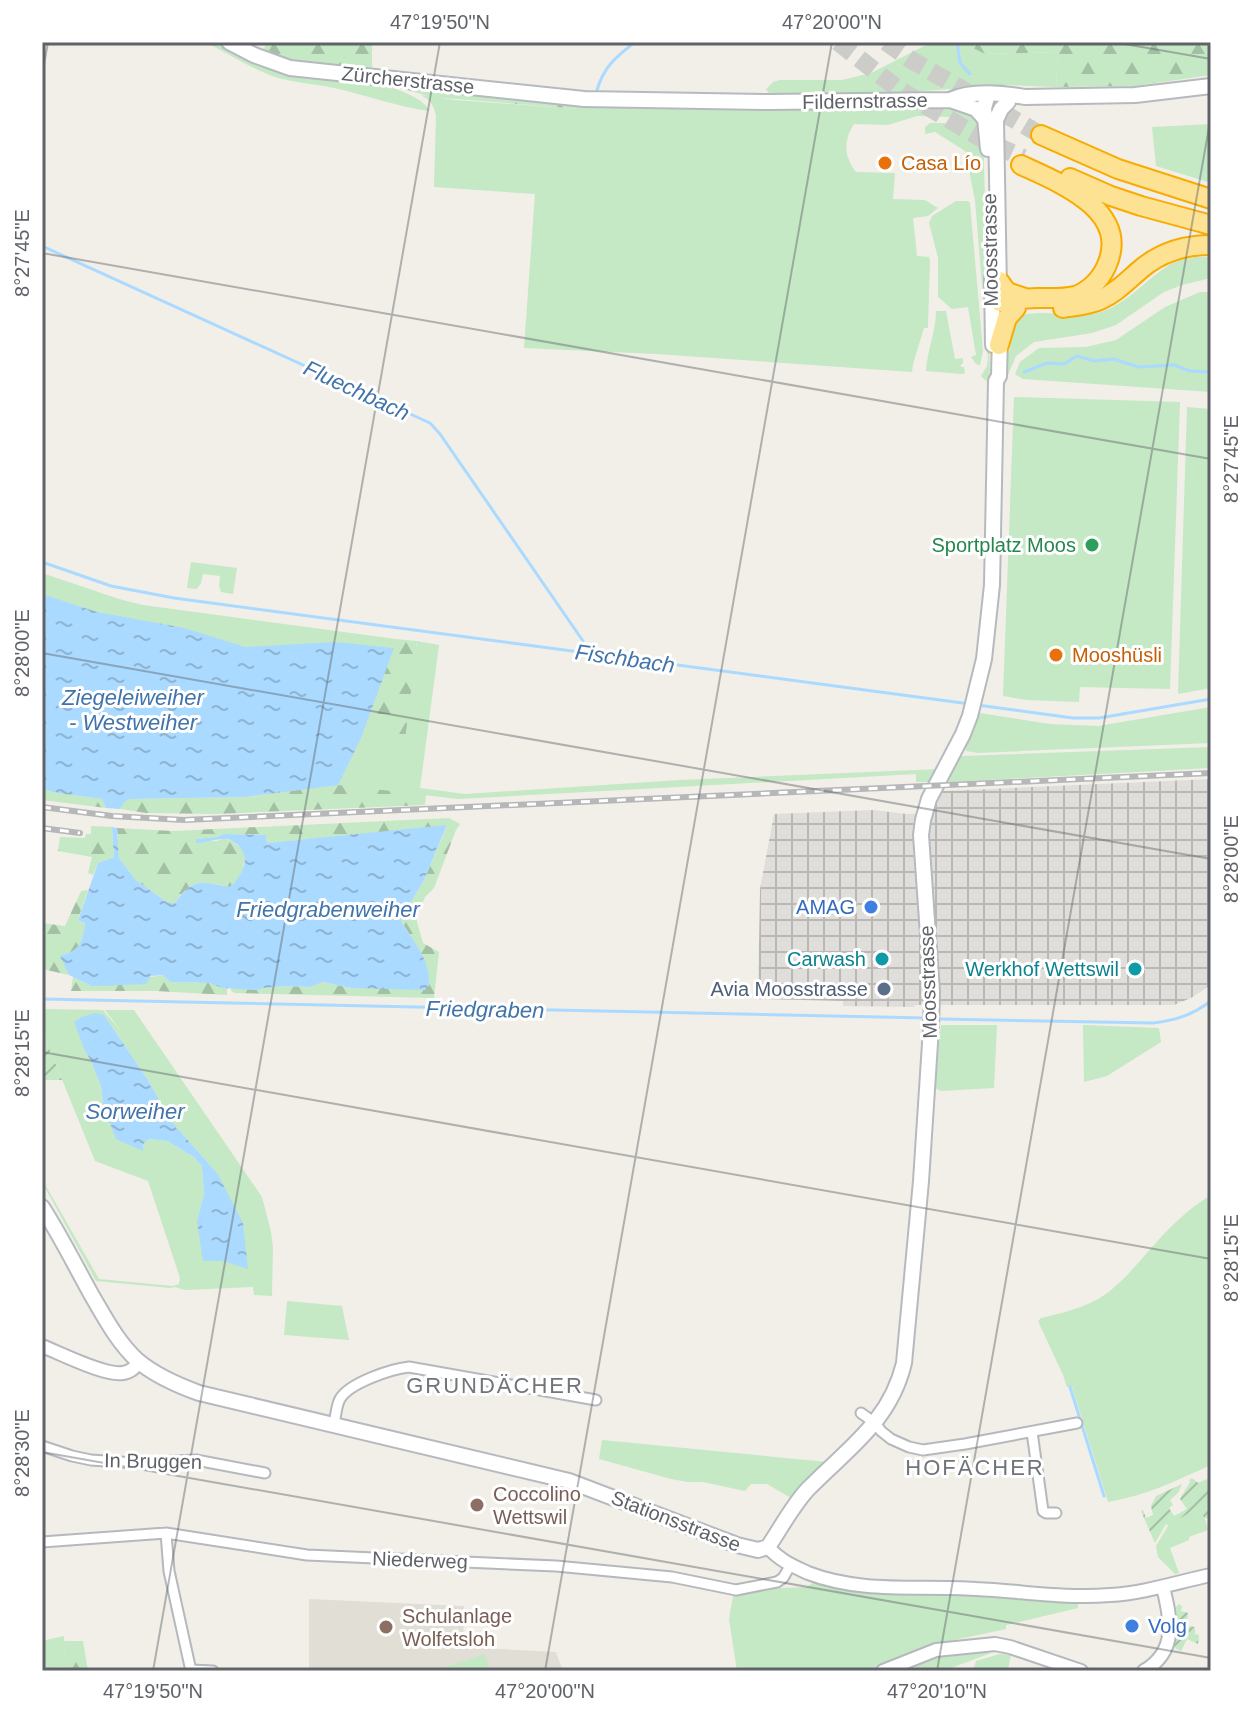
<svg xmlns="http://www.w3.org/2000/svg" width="1253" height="1713" font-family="Helvetica,sans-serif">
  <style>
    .industrial { fill: url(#industrial-grid) }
    .education { fill: #e1ded6 }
    .green { fill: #c5e8c5; fill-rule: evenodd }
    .forest { fill: url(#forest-firs) }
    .garden { fill: url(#garden-furrows) }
    .water { fill: url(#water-ripples) }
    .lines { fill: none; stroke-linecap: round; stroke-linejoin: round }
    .stream { stroke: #aadaff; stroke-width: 3 }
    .motorway-tunnel { stroke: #ccccc8; stroke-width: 18; stroke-dasharray: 18 9; stroke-linecap: butt }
    .minor-casing { stroke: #b5b8bc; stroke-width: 13 }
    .tertiary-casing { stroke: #b5b8bc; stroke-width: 16 }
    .secondary-casing { stroke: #b6babf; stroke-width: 18 }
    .motorway-casing { stroke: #f9ab00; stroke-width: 22 }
    .minor { stroke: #fff; stroke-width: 9 }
    .tertiary { stroke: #fff; stroke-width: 12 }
    .secondary { stroke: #fff; stroke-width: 14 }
    .motorway { stroke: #fde293; stroke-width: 18 }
    .rail-casing { stroke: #b6b7b8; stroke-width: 6 }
    .rail { stroke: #fff; stroke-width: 3; stroke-dasharray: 9; stroke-linecap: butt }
    .ticks { fill: none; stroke: #5f6368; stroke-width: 2; stroke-opacity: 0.45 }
    .food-dot { fill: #e8710a; stroke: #fff; stroke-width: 3 }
    .leisure-dot { fill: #2e9e5b; stroke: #fff; stroke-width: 3 }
    .shop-dot { fill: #3f7fe0; stroke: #fff; stroke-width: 3 }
    .culture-dot { fill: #0f9aa8; stroke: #fff; stroke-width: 3 }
    .service-dot { fill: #5c6f8a; stroke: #fff; stroke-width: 3 }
    .education-dot { fill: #8d6e63; stroke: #fff; stroke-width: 3 }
    .labels { text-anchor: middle; stroke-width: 6; stroke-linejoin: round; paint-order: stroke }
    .street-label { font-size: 20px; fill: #5f6368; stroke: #fff }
    .food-label { font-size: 20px; fill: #c56008; stroke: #fff; text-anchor: start }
    .leisure-label { font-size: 20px; fill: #27864d; stroke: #fff; text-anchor: end }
    .shop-label { font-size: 20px; fill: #366cbe; stroke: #fff; text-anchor: end }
    .culture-label { font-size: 20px; fill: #0d838f; stroke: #fff; text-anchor: end }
    .service-label { font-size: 20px; fill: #4e5e75; stroke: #fff; text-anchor: end }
    .education-label { font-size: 20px; fill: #785e54; stroke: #fff; text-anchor: start }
    .water-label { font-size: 22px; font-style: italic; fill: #4174aa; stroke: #fff }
    .neighbourhood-label { font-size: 22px; letter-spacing: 2px; fill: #70757a; stroke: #fff }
    .neatline { fill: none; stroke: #5f6368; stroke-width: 3 }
    .ticks-label { font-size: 20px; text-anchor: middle; fill: #5f6368 }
  </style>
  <defs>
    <pattern id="industrial-grid" width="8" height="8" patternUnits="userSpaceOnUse" patternTransform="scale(2)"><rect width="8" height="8" fill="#e0deda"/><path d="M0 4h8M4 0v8" fill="none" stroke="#b9b8b5"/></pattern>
    <pattern id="forest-firs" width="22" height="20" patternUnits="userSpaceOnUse" patternTransform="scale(2)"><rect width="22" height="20" fill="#c5e8c5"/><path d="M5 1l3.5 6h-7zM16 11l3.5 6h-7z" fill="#a3c0a4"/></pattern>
    <pattern id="garden-furrows" width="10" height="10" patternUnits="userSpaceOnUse" patternTransform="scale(2)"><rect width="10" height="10" fill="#c5e8c5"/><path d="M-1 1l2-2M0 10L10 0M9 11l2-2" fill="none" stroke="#a3c0a4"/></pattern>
    <pattern id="water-ripples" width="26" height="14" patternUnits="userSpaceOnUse" patternTransform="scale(2)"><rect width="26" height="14" fill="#aadaff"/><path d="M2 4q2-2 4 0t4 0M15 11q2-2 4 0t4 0" fill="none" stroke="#8eb4d2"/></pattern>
  </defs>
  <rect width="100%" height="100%" fill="#f1efe8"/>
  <!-- industrial -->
  <path class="industrial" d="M1211,779V985L1191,998L1174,1005H915L914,1007L843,1006V1001L758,999L760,889L774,814L873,810L907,814L932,813L943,791Z"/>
  <!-- education -->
  <path class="education" d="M309,1599L464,1606L463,1647L556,1652L563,1671H309Z"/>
  <!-- green -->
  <path class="green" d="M206,42C228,42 229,50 247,56C283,67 415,79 430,111C398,107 366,95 334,88C312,83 288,83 267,74C246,65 226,53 206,42Z
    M932,42H973L974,48L985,54L1058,52L1056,87L1006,85L894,93L770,95L766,89L773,82L780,80H842L871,73Z
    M421,95L455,100L580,109L588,103L862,105L895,110L963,109L973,111L983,130L990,378L986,381L981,376L987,366L988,359L975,200L965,151L935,132L925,134V127L930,123H949L950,117L917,116L888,125L854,124C843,140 844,157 856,172L895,173L893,199L925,200L938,208L928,216L913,218L917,256L929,257L930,261L928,324V328H924L913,364L912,372L656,354L524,348L535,194L434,187L436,116C434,105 430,100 421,95Z
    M1211,124V183L1156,166L1152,127Z
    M956,201H968L970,203L983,351L980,365L976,364L971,357L976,355L968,307L952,309L938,297V258L929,223L932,216Z
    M1195,257H1211V278L1182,285L1164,292L1116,325L1092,333L1034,342L1016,356L1008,375L1005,373L1007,354L1010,350L1011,338L1007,334L1018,316C1048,307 1081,323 1111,308C1133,297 1150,276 1171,264C1178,260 1188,259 1195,257Z
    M1200,292H1211V392L1023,379L1015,374L1020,362L1039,348L1086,347L1116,340L1165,307Z
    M936,311H946L955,359L963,358V364H961V367H964L965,373L963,374L926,371C927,350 936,332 936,311Z
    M1014,397L1180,402L1170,689L1080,687L1079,702L1027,700L1003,696Z
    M1187,407L1211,409V688L1178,694Z
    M191,562L237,568L233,594L221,592L219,586L220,576L203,574L201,583L197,589L187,588Z
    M42,573L119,599L143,605L396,639L395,643L417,646V641L439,645L420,788L465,794L680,780L940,769L933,782H916V774L458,799L406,793L42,796Z
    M1211,707V743L978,753L966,751L965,748L980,713L1050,724L1098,726Z
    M1211,747V768L949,782L948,779L960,757L962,756Z
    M42,1009L103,1010L123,1034L105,1010H134L262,1197L271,1232L273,1248L272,1296L254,1295L253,1287L185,1290L175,1287L170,1288L96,1281L42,1182V1179L99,1279L173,1286L179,1284L180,1278L148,1181L95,1161L42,1030ZM104,1015L148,1080L171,1121L217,1173L197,1221L204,1194L202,1166L194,1157L167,1141L149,1139L143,1144L103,1104L101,1086L91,1061L85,1051Z
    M941,1025H997L994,1088L941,1091L935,1088Z
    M1083,1025L1159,1028L1161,1042L1107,1076L1084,1082Z
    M1211,1195V1465C1175,1481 1148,1495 1108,1502L1072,1387H1067L1063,1375L1038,1321L1041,1318C1061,1313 1081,1309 1100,1298C1125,1282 1143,1256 1163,1235C1177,1220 1193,1206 1211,1195Z
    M287,1301L342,1306L349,1340L284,1335Z
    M602,1440L827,1462L791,1498L767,1484H751L745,1491L703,1482H688L671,1479L599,1459Z
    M1201,1505L1208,1530L1189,1537V1540L1170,1548L1179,1573L1175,1574L1158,1557L1156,1546L1168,1526Z
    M815,1581L855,1590L878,1593L946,1592L1078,1600V1608L1006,1625V1629L926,1646L867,1671H737L729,1619L733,1596L781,1588L807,1587Z
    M64,1636L65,1657L55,1671H42V1641Z
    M971,1652L991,1653L943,1671H917L916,1667L918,1663L948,1655Z
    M485,1654L490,1671H432Z
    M1000,1654L1011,1655L1008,1669L1000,1668L999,1671H973L976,1661Z"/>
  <!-- forest -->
  <path class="forest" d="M268,42H372V71L302,63L261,53Z
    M973,42H1211V75L1135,86L1056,87L1058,52L985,54L973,48Z
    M394,86L588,103L587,108L580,109L431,97Z
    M396,639L417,641L405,740L365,726Z
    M338,785L426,795L425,805L216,814L146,813L120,809L123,802L130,799L245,797Z
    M42,789L58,793L102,799L106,808L42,800Z
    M449,818L460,824L456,830L434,888L425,897L417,915V922L423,943L439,952L434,998L235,993L231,991V988L258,990L263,988L286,986L311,987L323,982L351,988L429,986C430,961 414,942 401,921L402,917L424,880L447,826L267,843L266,835L224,834L216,837L196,839L217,841L224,838L232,841L242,849L245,855L242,876L230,887C201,882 194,876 175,903H168L136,880L119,858L117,828L173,831Z
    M91,826L112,827L114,857L98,863L93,875L88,873L92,857L58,851L60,837L85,838L86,834H91Z
    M88,890L78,919L85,923C82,943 81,950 61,956L69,975L42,969V923L65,926L81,891Z
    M164,975L170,982L209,983L227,988V995L156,991H71L73,977L92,986Z
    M64,1641H83L88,1671H55L65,1657Z"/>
  <!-- garden -->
  <path class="garden" d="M42,1030L62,1080H42Z
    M1192,1478L1198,1483L1207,1479L1209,1482L1211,1480V1516L1208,1518H1204L1200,1506L1168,1526L1166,1524L1155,1543L1141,1511L1143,1510L1146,1518L1153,1515L1151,1506L1156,1496L1182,1484L1178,1493L1170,1500L1173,1505L1169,1508L1174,1516L1187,1509L1180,1499L1190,1482L1189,1480Z
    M1179,1604L1182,1606L1181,1611L1188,1613L1187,1626L1195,1627V1634L1199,1635L1198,1644L1187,1639L1181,1651L1175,1648L1174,1645L1178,1625L1176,1607Z"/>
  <!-- water -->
  <path class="water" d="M42,594L97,612L184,628L245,647L335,642L394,648L361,738L338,785L245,797L130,799L124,802L120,809L106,808L102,799L58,793L42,789Z
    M447,825L424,880L402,917L401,921C414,942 431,961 429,986L425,990L351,988L323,982L311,987L286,986L263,988L258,990L223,988L209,983L170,982L163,975L151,976L146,984L92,986L69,975L60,956C81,950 82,943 85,923L78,920L98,863L114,857L112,827L117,828L119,858L136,880L168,903H175C195,876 200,882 230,887C243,875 253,855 235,843C231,840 227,838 223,839C214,839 205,843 196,843V839L216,837L224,834L266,835L267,843Z
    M95,1013L104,1015L148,1080L171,1121L217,1173L243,1223L248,1269L223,1261H203L197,1221L204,1194L202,1166L194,1157L167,1141L149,1139L143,1144V1151L116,1139L103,1104L101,1086L91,1061L85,1051L74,1022L82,1017Z"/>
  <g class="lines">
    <!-- stream -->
    <path class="stream" d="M957,42L960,63L970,74
      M597,90C604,66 616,57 635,42
      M42,246L430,423L440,434L583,641
      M1024,372L1047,363L1064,364L1077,356L1095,361L1113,359L1139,367L1174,365L1190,371L1211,372
      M42,562L111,586L174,598L970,704
      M977,705L1073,718H1099L1211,699
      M42,999L926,1018
      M940,1019L1153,1023C1177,1020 1192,1015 1211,1001
      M1070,1387L1104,1496"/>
    <!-- motorway-tunnel -->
    <path class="motorway-tunnel" d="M838,42L898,89L984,140L1023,158
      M886,42L913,61L1041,135"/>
    <defs>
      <path id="minor" d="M861,1413L875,1423L881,1431L891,1439L909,1447L923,1450L965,1444L1077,1423
        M334,1424C336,1416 336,1406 340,1399C349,1383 391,1369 409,1367L596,1400
        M1032,1432L1043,1511L1046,1513H1056
        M42,1446L72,1456L91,1460L134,1463L196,1460L265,1473
        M166,1533L169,1571L191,1671
        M42,1542L166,1533L307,1555L556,1566L672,1577L736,1590L777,1582L783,1578L790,1566
        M191,1670L213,1671"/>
      <path id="tertiary" d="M42,1346C60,1353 105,1376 123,1373C131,1372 135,1367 139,1362
        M768,1547C779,1560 793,1566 808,1573C863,1594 919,1585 976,1589C1021,1591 1066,1599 1110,1595C1145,1593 1177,1582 1211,1575
        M883,1671L936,1650L995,1644L1010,1647L1081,1671
        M1144,1671C1178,1651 1171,1619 1163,1587"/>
      <path id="secondary" d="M229,42L254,55L290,68L584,99L769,102L950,100C971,90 1002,93 1025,97L1135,95L1211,86
        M988,94L984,108L988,149
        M950,100L976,109L984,118
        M992,278L993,345
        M999,290L996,120L1001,109L1008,102
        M42,1207C60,1235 75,1265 91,1294C105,1318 118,1343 138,1361C156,1376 177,1385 199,1393L569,1481L737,1545L758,1550L768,1547C781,1528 791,1508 807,1490C847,1449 890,1422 904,1363L921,1181L931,1028L932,992L921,835L923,820L929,799L963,734L970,716L984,659L992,585L996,381L999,376L1000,334"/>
      <path id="motorway" d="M1041,135L1118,169L1211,199
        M1070,178L1111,196L1141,206L1211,225
        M999,281L1007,292L1025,298
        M1000,302C1012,300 1024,298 1037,298C1049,298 1063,299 1075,296C1088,292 1100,280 1106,267C1132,211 1060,183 1021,165
        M1063,308C1076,306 1089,305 1100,300C1116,293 1128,280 1141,269C1161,252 1185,245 1211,245
        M999,345L1007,318L1016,308"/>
    </defs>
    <!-- minor casing -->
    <use href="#minor" class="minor-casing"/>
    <!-- tertiary casing -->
    <use href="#tertiary" class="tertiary-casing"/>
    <!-- secondary casing -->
    <use href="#secondary" class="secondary-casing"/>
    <!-- motorway casing -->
    <use href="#motorway" class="motorway-casing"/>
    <!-- minor -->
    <use href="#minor" class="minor"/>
    <!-- tertiary -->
    <use href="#tertiary" class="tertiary"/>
    <!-- secondary -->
    <use href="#secondary" class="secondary"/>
    <!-- motorway -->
    <use href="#motorway" class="motorway"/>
    <defs>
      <path id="rail" d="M42,807L112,816L184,820L1211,773
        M42,828L80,833"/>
    </defs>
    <!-- rail casing -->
    <use href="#rail" class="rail-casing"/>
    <!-- rail -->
    <use href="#rail" class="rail"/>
  </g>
  <!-- ticks -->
  <path class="ticks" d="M1113,42L1211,59M42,76L48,42M42,253L1211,459M42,653L1211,859M42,1052L1211,1259M42,1452L1211,1658M153,1671L440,42M545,1671L832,42M937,1671L1211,116"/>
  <!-- markers -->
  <g class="food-dot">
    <circle cx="885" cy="163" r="8"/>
    <circle cx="1056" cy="655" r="8"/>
  </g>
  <circle class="leisure-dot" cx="1092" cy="545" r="8"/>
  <g class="shop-dot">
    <circle cx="871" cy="907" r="8"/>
    <circle cx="1132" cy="1626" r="8"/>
  </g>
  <g class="culture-dot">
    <circle cx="882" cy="959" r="8"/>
    <circle cx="1135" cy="969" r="8"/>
  </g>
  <circle class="service-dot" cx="884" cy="989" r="8"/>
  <g class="education-dot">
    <circle cx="477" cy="1505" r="8"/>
    <circle cx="386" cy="1627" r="8"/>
  </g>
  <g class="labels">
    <!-- street labels -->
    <g class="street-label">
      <text transform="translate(408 80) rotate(6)" y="7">Zürcherstrasse</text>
      <text transform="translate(865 101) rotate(-1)" y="7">Fildernstrasse</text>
      <text transform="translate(990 250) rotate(-91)" y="7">Moosstrasse</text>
      <text transform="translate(928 982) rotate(-92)" y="7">Moosstrasse</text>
      <text transform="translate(153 1461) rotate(1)" y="7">In Bruggen</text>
      <text transform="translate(676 1521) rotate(21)" y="7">Stationsstrasse</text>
      <text transform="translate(420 1560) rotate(2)" y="7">Niederweg</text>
    </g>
    <!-- food labels -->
    <g class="food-label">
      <text x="901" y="170">Casa Lío</text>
      <text x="1072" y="662">Mooshüsli</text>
    </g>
    <!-- leisure labels -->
    <g class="leisure-label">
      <text x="1076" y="552">Sportplatz Moos</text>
    </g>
    <!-- shop labels -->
    <g class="shop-label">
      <text x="855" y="914">AMAG</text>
      <text x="1148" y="1633" text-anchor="start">Volg</text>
    </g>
    <!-- culture labels -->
    <g class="culture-label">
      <text x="866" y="966">Carwash</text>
      <text x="1119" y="976">Werkhof Wettswil</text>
    </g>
    <!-- service labels -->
    <g class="service-label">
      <text x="868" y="996">Avia Moosstrasse</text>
    </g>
    <!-- education labels -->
    <g class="education-label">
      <text x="493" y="1501">Coccolino<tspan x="493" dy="23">Wettswil</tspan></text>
      <text x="402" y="1623">Schulanlage<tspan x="402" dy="23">Wolfetsloh</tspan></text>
    </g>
    <!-- water labels -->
    <g class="water-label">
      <text transform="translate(357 390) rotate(25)" y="8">Fluechbach</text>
      <text transform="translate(625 658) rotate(8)" y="8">Fischbach</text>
      <text x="133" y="705">Ziegeleiweiher<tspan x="133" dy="25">- Westweiher</tspan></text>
      <text x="328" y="917">Friedgrabenweiher</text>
      <text transform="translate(485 1009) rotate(1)" y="8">Friedgraben</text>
      <text x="135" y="1119">Sorweiher</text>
    </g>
    <!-- neighbourhood labels -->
    <g class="neighbourhood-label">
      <text x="495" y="1393">GRUNDÄCHER</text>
      <text x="975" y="1475">HOFÄCHER</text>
    </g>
  </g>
  <!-- border -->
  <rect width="1253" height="1713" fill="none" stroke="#ffffff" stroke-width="88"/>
  <rect x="44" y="44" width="1165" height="1625" class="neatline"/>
  <g class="ticks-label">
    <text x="440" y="29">47°19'50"N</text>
    <text x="832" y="29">47°20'00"N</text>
    <text transform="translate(22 253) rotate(-90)" y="7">8°27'45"E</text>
    <text transform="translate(1231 459) rotate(-90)" y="7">8°27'45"E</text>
    <text transform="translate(22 653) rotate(-90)" y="7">8°28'00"E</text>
    <text transform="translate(1231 859) rotate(-90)" y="7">8°28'00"E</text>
    <text transform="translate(22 1053) rotate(-90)" y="7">8°28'15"E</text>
    <text transform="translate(1231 1258) rotate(-90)" y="7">8°28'15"E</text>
    <text transform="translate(22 1453) rotate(-90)" y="7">8°28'30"E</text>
    <text x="153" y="1698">47°19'50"N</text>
    <text x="545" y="1698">47°20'00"N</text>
    <text x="937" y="1698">47°20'10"N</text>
  </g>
</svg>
